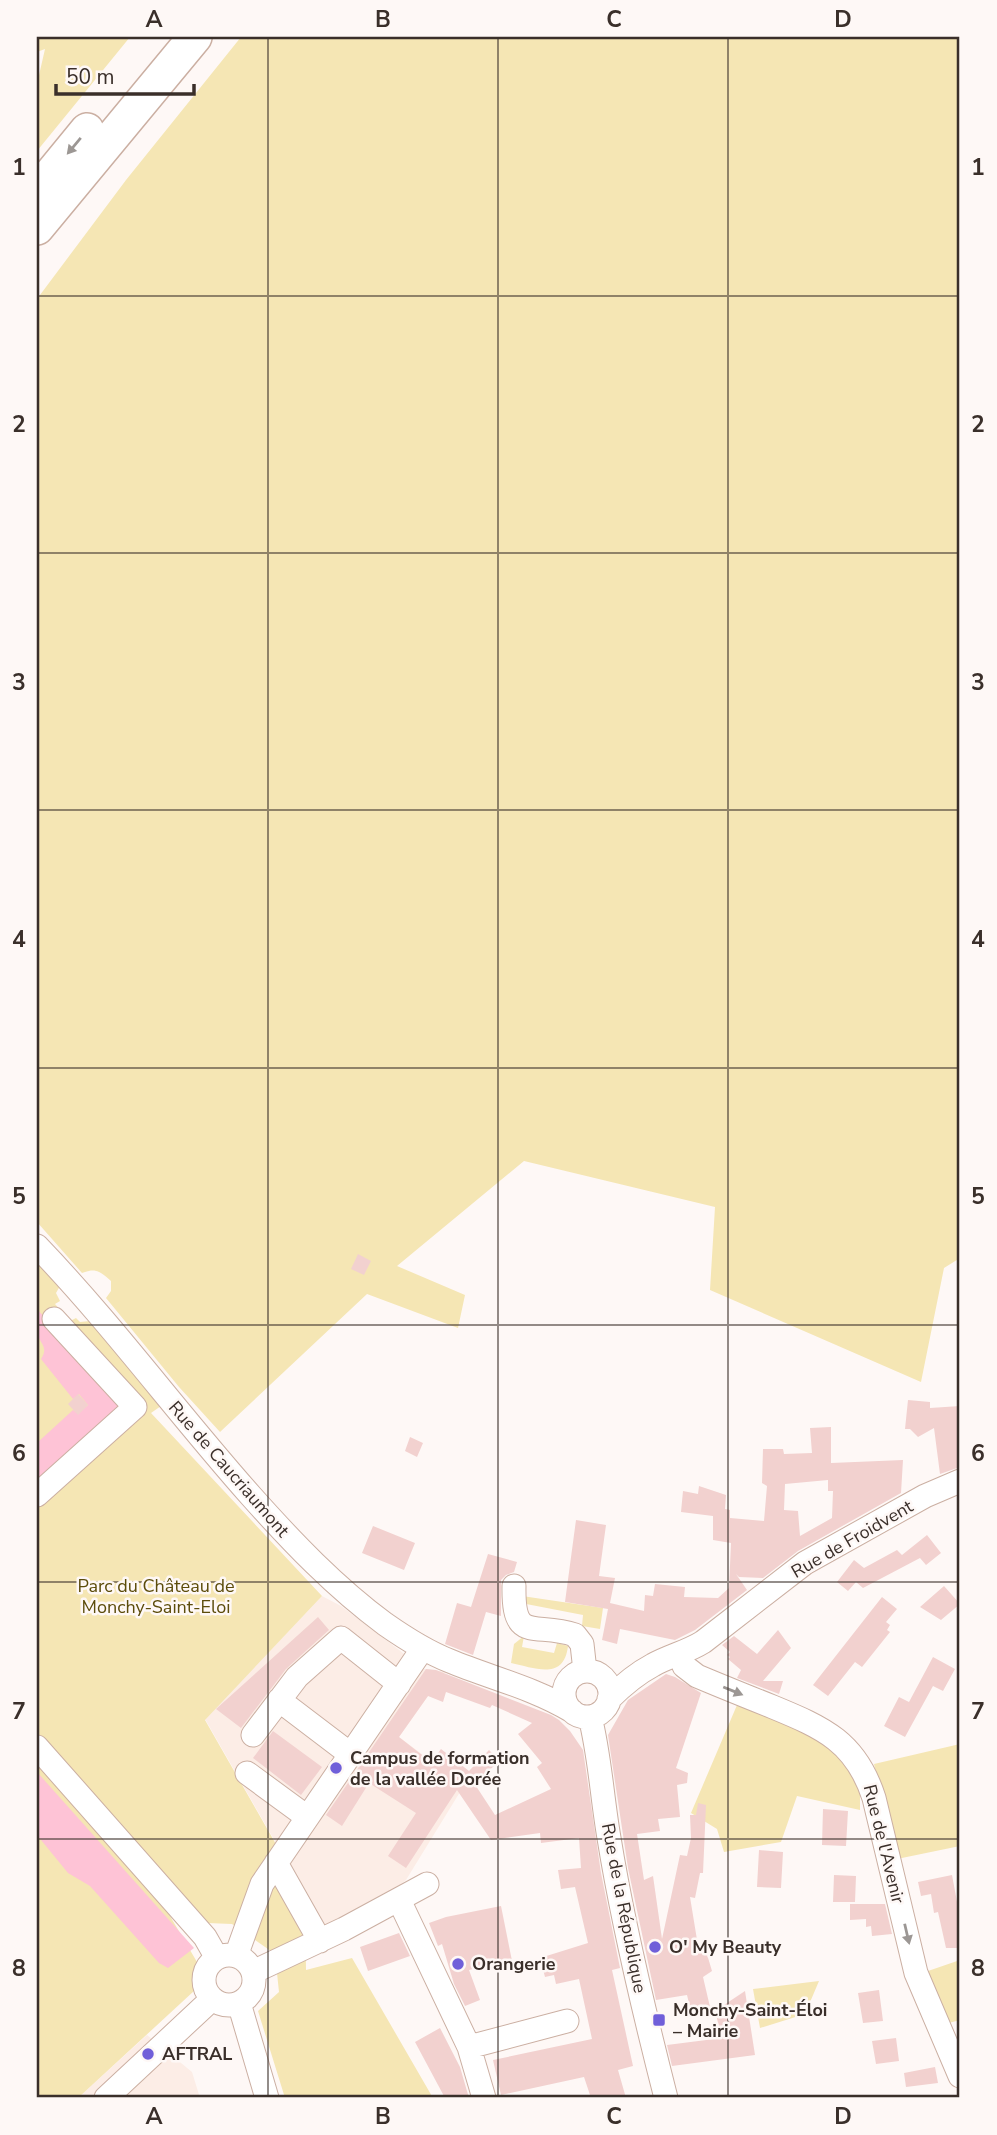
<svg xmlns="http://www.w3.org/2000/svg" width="997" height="2135" font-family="'Nunito Sans',sans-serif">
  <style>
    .built { fill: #fcede6 }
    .green { fill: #f5e6b4 }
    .water { fill: #fec3d6 }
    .building { fill: #f2d1cf; fill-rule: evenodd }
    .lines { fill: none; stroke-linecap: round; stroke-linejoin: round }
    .minor-casing { stroke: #cbafa2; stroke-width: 25 }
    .highway-casing { stroke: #cbafa2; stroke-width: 36 }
    .minor { stroke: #fff; stroke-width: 23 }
    .highway { stroke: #fff; stroke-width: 33 }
    .oneway { fill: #9c9794 }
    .grid { fill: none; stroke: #3a2f2a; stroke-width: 2; stroke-opacity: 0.55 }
    .poi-dot { fill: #705fd9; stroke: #fef8f6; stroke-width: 2.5 }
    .labels { text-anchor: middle; stroke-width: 5; stroke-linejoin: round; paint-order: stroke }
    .street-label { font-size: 18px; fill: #3a2f2a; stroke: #fef8f6 }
    .park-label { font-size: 18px; fill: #5c4c0a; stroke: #fef8f6 }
    .poi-label { font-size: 18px; font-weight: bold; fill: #3a2f2a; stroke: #fef8f6; text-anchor: start }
    .neatline { fill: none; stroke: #3a2f2a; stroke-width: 2.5 }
    .grid-label { font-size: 23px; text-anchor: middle; font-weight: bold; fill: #3a2f2a }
  </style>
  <rect width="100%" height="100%" fill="#fef8f6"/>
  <!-- built -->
  <path class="built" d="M322,1596L341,1606L407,1656L417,1671L425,1669L445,1672L399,1737L447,1773L460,1792L406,1880L360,1916L328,1934L205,1719Z
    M147,2035L192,2072L200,2098H78Z"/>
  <!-- green -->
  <path class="green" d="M37,37H130L37,151V84L45,49L37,52Z
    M241,37H960V1258L944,1268L921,1382L710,1290L715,1207L524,1161L397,1266L465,1295L458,1328L367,1294L220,1432L179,1387L106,1298L111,1291V1281C101,1272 96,1267 82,1273L37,1222V299L126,180Z
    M37,1262L60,1286L56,1293L60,1301L55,1304L70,1321L76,1318L80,1322L90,1321L161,1406L151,1413L322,1596L205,1720L305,1895L306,1970L352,1958L433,2098H285L258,2011L279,1992L275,1954L232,1924L207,1923L114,1817L113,1819L207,1979L78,2098H37Z
    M522,1596L603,1608L600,1629L582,1626L583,1615L521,1603Z
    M524,1636L522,1647L554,1653L557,1643L568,1646C564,1681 535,1668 511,1663L514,1644Z
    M740,1698L825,1736L860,1780V1810L797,1796L781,1842L724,1852L717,1829L691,1813Z
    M960,1744V1846L897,1859L874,1764Z
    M960,1960V2020L945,2024L928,1971Z
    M819,1981L805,2014L760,2028L753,1989Z"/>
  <!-- water -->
  <path class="water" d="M37,1309L122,1404L37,1482V1443L73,1410L78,1414L88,1405L79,1394L73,1399L41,1359C49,1347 40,1344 37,1333C35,1327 37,1316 37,1309Z
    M37,1772L194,1948L168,1968L159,1963L90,1886L68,1873L37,1835Z"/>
  <!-- building -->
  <path class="building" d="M358,1254L371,1261L364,1275L351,1269Z
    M78,1394L88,1405L78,1415L68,1404Z
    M908,1400L930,1402V1408L960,1406V1467L940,1474L934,1428L918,1437L910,1429H905Z
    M831,1427V1463L903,1460L901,1493L798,1551L763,1578L739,1577L736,1574L747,1590L695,1630L675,1640L620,1629L617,1644L602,1640L608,1609L565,1602L576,1520L606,1525L599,1576L615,1578L610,1603L644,1611L645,1595L653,1596L655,1584L685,1587L684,1597L718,1598L729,1588L731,1543L713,1540V1516L681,1512L683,1491L698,1494L699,1486L726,1495L725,1509L730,1510V1518L764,1521L767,1486L762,1483L763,1449H783L784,1454L812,1453L810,1428ZM828,1480V1491H833L832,1518L800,1536L798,1511L784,1510L785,1484Z
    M410,1437L423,1443L417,1457L405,1451Z
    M373,1526L415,1543L404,1570L362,1553Z
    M927,1535L941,1553L926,1565L920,1558L863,1588L856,1582L848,1591L837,1582L854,1560L864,1568L897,1550L902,1555Z
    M488,1554L517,1562L514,1572L506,1575L501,1580V1616L486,1612L473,1655L445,1644L457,1603L471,1607Z
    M944,1586L960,1604L941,1620L920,1607Z
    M882,1597L897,1609L886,1622L890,1625L887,1630L890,1632L862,1667L855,1662L828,1696L813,1685Z
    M318,1617L329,1630L286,1669L241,1728L216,1709Z
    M778,1630L791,1648L763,1681H783L779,1694L737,1678L741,1670L728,1659L730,1657L727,1655L730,1652L722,1645L734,1636L757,1654Z
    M933,1657L955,1669L943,1691L933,1686L905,1737L884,1726L899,1697L909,1702Z
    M426,1669L436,1670L551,1715L559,1720L570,1731L583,1750L601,1873L620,1968L612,1970L633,2066L618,2070L626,2098H591L584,2077L501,2095L493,2060L592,2039L579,1979L556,1984L554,1975L545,1977L540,1958L588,1943L575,1887L561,1889L558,1870L581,1868L579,1838L541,1843L540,1833L491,1840L457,1790L406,1868L388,1856L416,1813L369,1783L342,1826L326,1815ZM446,1692L490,1708L492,1705L532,1723L518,1734L542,1763L537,1767L551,1789L495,1815L474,1783L500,1761L489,1750L469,1771L441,1749L431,1762L399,1737L428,1696L443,1702Z
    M666,1674L675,1677L701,1693L676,1768L688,1773L687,1783L677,1785L680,1817L658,1819L660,1831L637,1834L644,1880L653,1876L662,1939L680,1855L687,1856L691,1838L690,1815H696L698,1803L706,1805L703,1873H700L695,1898L690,1897L699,1952L706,1951L712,1971L703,1977L710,2007L691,2012L687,1995L656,2000L628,1868L608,1735L628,1700Z
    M273,1731L322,1767L301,1795L253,1758Z
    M823,1809L848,1811L846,1846L822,1845Z
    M759,1850L783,1852L781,1888L757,1887Z
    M834,1875L856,1876L855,1902H833Z
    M952,1875L960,1918V1948H946L938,1912L934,1913L931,1894L921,1896L918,1882Z
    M850,1904H885L892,1934L872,1936L871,1926L866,1927V1919L850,1920Z
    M501,1906L512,1961L469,1970L480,2000L465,2006L454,1984L442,1944L438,1946L429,1923L446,1917Z
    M399,1933L410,1956L368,1971L360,1947Z
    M879,1990L883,2021L863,2023L858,1993Z
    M745,1991L755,2055L672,2066L667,2045L722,2038L715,2011Z
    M440,2028L460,2067L469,2098H445L415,2042Z
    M896,2038L899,2061L876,2064L872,2041Z
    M935,2067L938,2083L906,2087L904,2073Z"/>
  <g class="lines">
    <defs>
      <path id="minor" d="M37,1246C113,1325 178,1414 251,1496C292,1542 335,1587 385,1624C405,1638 427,1652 450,1661C491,1678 534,1688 572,1711
        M37,1495L135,1407L54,1319
        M514,1586C513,1645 534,1621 575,1635L582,1644L585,1671
        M680,1654L684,1666L697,1676C723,1687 748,1697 773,1707C824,1728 856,1742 874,1798L916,1973L960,2076
        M564 1694a23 23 0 1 1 46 0a23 23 0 1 1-46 0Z
        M609,1699C622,1686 636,1674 653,1665C669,1656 687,1652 703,1642L805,1563L925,1496L960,1481
        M279,1700L350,1754
        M590,1717C600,1756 602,1798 609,1838C623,1925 644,2012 666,2098
        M253,1735L297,1677L341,1638L399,1684
        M37,1747L205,1937L217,1958
        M247,1773L307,1817
        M276,1863L320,1941
        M399,1900L469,2047L567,2021
        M204 1980a25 25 0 1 1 50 0a25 25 0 1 1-50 0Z
        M236,1956L262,1884L423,1648
        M253,1972L344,1929L427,1884
        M239,2003L267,2098
        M469,2047L484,2098
        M106,2098L212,1999"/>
      <path id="highway" d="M37,191L87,130
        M37,228L195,37"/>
    </defs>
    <!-- minor casing -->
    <use href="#minor" class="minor-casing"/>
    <!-- highway casing -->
    <use href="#highway" class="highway-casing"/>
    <!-- minor -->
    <use href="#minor" class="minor"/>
    <!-- highway -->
    <use href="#highway" class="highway"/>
  </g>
  <!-- one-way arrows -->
  <defs><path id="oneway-solid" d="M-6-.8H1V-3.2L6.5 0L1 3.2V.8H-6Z" transform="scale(1.75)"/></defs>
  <g class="oneway">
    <use href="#oneway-solid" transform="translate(74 146) rotate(130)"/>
    <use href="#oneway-solid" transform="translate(733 1691) rotate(22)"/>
    <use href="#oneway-solid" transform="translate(907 1934) rotate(77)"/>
  </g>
  <!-- grid -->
  <path class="grid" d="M268,37V2098M498,37V2098M728,37V2098M37,296H960M37,553H960M37,810H960M37,1068H960M37,1325H960M37,1582H960M37,1839H960"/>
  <!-- markers -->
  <g class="poi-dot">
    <circle cx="336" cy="1768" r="7"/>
    <circle cx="655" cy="1947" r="7"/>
    <circle cx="458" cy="1964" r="7"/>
    <rect x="652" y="2013" width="14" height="14" rx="3.5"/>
    <circle cx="148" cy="2054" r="7"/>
  </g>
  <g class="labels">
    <!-- street labels -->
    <g class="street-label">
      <text transform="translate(229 1469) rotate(49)" y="6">Rue de Caucriaumont</text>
      <text transform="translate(852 1539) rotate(-30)" y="6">Rue de Froidvent</text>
      <text transform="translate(884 1844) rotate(76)" y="6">Rue de l'Avenir</text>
      <text transform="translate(624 1908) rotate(79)" y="6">Rue de la République</text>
    </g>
    <!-- park labels -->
    <g class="park-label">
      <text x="156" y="1592">Parc du Château de<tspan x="156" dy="21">Monchy-Saint-Eloi</tspan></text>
    </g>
    <!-- poi labels -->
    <g class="poi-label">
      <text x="350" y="1764">Campus de formation<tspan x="350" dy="21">de la vallée Dorée</tspan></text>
      <text x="669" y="1953">O' My Beauty</text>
      <text x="472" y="1970">Orangerie</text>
      <text x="673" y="2016">Monchy-Saint-Éloi<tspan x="673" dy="21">– Mairie</tspan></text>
      <text x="162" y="2060">AFTRAL</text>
    </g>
  </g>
  <!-- border -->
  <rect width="997" height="2135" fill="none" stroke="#fef8f6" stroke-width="77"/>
  <!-- scale -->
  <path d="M56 84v10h138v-10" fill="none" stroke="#3a2f2a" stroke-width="3.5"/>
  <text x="66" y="84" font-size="21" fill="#3a2f2a" stroke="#fef8f6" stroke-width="5" paint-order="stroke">50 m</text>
  <rect x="38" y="38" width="920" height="2058" class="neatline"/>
  <g class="grid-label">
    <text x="154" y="27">A</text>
    <text x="383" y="27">B</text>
    <text x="614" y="27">C</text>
    <text x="843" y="27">D</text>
    <text x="19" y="175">1</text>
    <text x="978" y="175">1</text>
    <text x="19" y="432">2</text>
    <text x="978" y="432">2</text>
    <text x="19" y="690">3</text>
    <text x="978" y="690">3</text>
    <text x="19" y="947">4</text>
    <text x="978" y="947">4</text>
    <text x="19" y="1204">5</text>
    <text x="978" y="1204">5</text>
    <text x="19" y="1461">6</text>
    <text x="978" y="1461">6</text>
    <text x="19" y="1719">7</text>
    <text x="978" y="1719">7</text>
    <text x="19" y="1976">8</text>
    <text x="978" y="1976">8</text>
    <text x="154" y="2124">A</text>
    <text x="383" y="2124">B</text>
    <text x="614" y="2124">C</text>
    <text x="843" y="2124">D</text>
  </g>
</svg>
